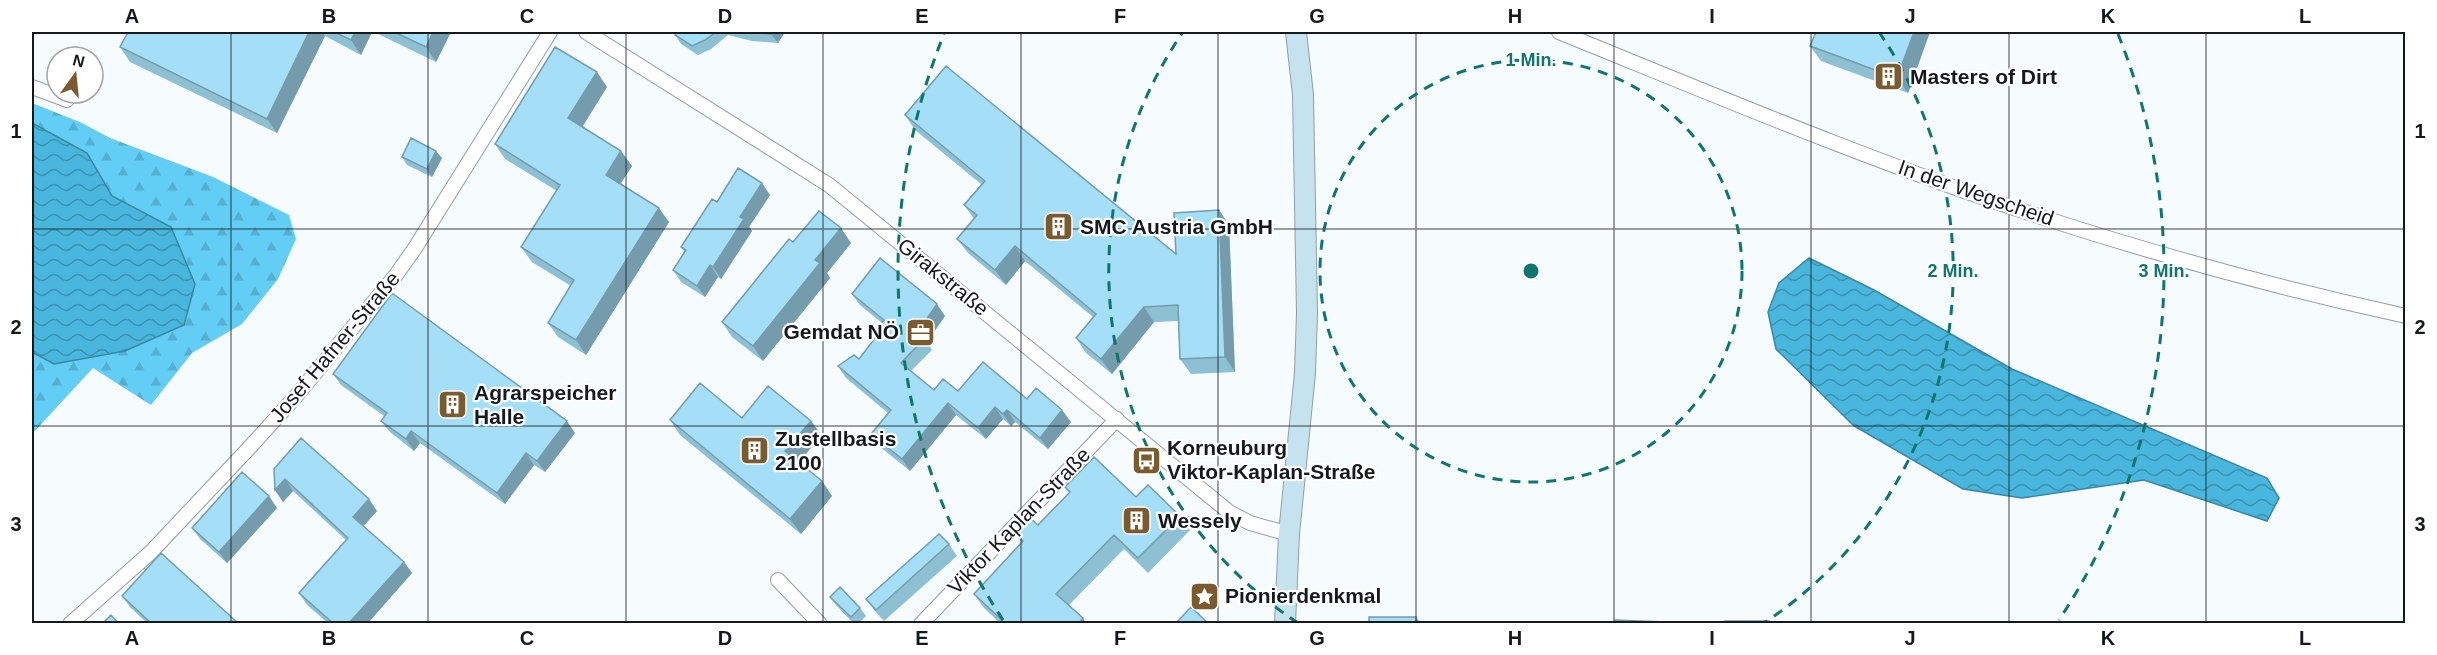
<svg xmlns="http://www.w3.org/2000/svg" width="2437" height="655" font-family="Helvetica,sans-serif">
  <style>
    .forest { fill: url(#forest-firs) }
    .water { fill: url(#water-waves); stroke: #3987a3; stroke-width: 1.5 }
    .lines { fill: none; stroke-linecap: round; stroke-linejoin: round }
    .street-casing { stroke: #929ea4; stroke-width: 16 }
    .secondary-casing { stroke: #929ea4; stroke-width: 22 }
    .street { stroke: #fff; stroke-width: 14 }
    .secondary { stroke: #c5e3ee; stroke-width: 20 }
    .wall { fill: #8ec0d4 }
    .shaded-wall { fill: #749cad }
    .building { fill: #a5dff7; stroke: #749cad; stroke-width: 1.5 }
    .grid { fill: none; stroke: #15191b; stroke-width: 1.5; stroke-opacity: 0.55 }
    .ring { fill: none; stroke: #0f766e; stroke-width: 3; stroke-dasharray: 10 8 }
    .labels { text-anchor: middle; stroke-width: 4.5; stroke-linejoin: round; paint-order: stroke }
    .poi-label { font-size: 21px; font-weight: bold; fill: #15191b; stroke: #fff; text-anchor: start }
    .street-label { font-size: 21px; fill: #15191b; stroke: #fff }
    .centre { fill: #0f766e; stroke: #fff; stroke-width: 3 }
    .ring-label { font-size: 18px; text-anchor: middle; font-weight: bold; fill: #0f766e; stroke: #fff; stroke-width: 4.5; stroke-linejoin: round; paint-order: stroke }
    .neatline { fill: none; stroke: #15191b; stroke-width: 2 }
    .grid-label { font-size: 20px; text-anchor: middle; font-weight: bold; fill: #15191b }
  </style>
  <defs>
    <pattern id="forest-firs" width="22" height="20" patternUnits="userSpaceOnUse" patternTransform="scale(1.5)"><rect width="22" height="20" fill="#62cdf5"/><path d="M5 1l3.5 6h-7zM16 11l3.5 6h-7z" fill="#54afd1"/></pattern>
    <pattern id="water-waves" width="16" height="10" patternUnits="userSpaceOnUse" patternTransform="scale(1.5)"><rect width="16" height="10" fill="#48b6dd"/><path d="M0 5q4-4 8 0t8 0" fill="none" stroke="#3b93b2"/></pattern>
  </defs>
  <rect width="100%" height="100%" fill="#f6fbfe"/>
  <!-- forest -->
  <path class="forest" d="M32,103L82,123L110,138L213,177L289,215L296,239L278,279L242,324L192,353L151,405L93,368L32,434V352L54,364L125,351L184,325L171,227L112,196L86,153L32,123Z"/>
  <!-- water -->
  <path class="water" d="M32,123L87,153L112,196L171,227L195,284L184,325L125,351L54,364L32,352Z
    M1809,258L1874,290L2012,369L2267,478L2279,498L2267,521L2144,480L2022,498L1963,489L1854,426L1776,349L1768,312L1779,283Z"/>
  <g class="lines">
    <defs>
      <path id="street" d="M586,32L829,185L1229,512L1250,523L1289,534
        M1559,32C1717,96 1875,163 2038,216C2158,255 2282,289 2406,316
        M32,87L67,100
        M778,580L820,624
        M70,624L151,552L250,447L297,395L396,275L415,248L550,32
        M921,624L1117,419"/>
      <path id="secondary" d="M1285,624L1289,534L1305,373L1307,313L1303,95L1296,32"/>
    </defs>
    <!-- street casing -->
    <use href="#street" class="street-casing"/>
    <!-- secondary casing -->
    <use href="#secondary" class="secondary-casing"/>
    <!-- street -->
    <use href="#street" class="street"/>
    <!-- secondary -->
    <use href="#secondary" class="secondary"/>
  </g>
  <!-- wall -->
  <path class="wall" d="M128,32H372L361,55L325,36L277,133L130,62L120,47Z
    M374,32H451L436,62Z
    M677,32H785L778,43L752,41L728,35L711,49L698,55L681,44L675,35Z
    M1816,32H1930L1908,93L1821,61L1810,46Z
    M607,87L583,126L632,166L621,183L669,222L586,355L558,337L548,323L571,286L532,262L521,247L557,191L505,159L495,144Z
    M905,115L1176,254L1219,210L1229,225L1235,372L1191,374L1180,359L1178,321L1154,322L1112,374L1086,353L1076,338L1093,317L1025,261L1006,285L968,253L957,239L974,219L964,205L981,184L915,130Z
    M402,157L442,158L432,177L407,165Z
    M770,195L749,227L752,231L721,279L718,277L705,297L681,282L673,270L685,252L681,247L717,202Z
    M793,242L851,243L827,273L830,278L763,361L732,337L722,322Z
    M852,294L945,316L927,342L932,350L911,371L934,390L958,391L1027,399L1071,422L1048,449L1015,422L1011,426L1003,419L986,439L956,415L910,471L879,446L871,434L888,413L846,378L838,366L859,359L876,337L882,323L860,305Z
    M333,374L575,433L545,472L534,465L505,504L420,443L414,451L390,432L381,421L384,416L341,385Z
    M742,418L811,421L821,435L799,463L822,481L832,496L801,534L680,435L670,420Z
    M274,469L377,511L363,526L404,562L412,573L367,624H329L307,605L299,593L346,540L293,491L283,502L275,490Z
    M1065,487L1136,497L1180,516L1190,530L1148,573L1124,549L1069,605L1083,618L1086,624H1001L984,608L974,594L1022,543L1015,534L1038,525L1069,493Z
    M277,508L227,563L200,539L192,528Z
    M949,544L957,556L884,621L874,610L866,599Z
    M122,596L239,624H148L130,607Z
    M830,597L860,608L866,616L858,624H854L836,605Z"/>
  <!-- shaded-wall -->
  <path class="shaded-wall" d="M309,32H321L325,36L277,133L267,119Z
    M355,32H372L361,55L351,40Z
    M433,32H451L436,62L426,47Z
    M773,32H785L778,43L771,34Z
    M1914,32H1930L1908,93L1897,78Z
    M597,72L607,87L579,132L568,118Z
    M436,151L442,158L432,177L427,169Z
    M621,151L632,166L617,189L606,175Z
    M762,183L770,195L749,227L752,231L721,279L713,267L740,217Z
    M659,208L669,222L586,355L576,340Z
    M1219,210L1229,225L1235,372L1225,357Z
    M841,228L851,243L827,273L830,278L763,361L753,346L815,260Z
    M1015,246L1025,261L1006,285L995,270Z
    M710,265L718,277L705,297L697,286Z
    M937,304L945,316L927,342L917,333Z
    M1144,307L1154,322L1112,374L1101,359Z
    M948,403L956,415L910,471L902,459Z
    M995,407L1003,419L986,439L978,428Z
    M1007,410L1015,422L1011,426L1003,414Z
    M1062,410L1071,422L1048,449L1040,438Z
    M567,421L575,433L545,472L537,461Z
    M811,421L821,435L796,466L785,451Z
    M411,431L420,443L414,451L406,439Z
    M526,453L534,465L505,504L497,493Z
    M285,479L293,491L283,502L275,490Z
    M822,481L832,496L801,534L790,519Z
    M269,496L277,508L227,563L219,552Z
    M369,499L377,511L361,529L353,517Z
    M404,562L412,573L367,624H348Z
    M1416,617L1421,624H1416Z
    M1083,618L1086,624H1078Z"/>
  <!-- building -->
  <path class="building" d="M128,32H309L267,119L120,47Z
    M334,32H355L351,40Z
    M394,32H433L426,47Z
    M677,32H716L705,40L692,46L675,35Z
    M745,32H773L771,34Z
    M1816,32H1914L1897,78L1810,46Z
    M555,47L597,72L568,118L621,151L606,175L659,208L576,340L548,323L574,280L521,247L560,185L495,144Z
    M946,66L1176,254L1174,213L1219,210L1225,357L1180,359L1178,305L1144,307L1101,359L1076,338L1096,314L1015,246L995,270L957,239L977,215L964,205L985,181L905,115Z
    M411,138L436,151L427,169L402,157Z
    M738,168L762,183L740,217L744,219L713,267L710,265L697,286L673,270L686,250L681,247L712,199L717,202Z
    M819,211L841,228L815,260L820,263L753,346L722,322L789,239L793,242Z
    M880,258L937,304L917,333L924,339L901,363L934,390L943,379L958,391L983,362L1027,399L1036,388L1062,410L1040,438L1007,410L1003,414L995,407L978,428L948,403L902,459L871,434L891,410L838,366L854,355L859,359L876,337L877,329L884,320L852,294Z
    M392,293L567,421L537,461L526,453L497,493L411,431L406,439L381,421L387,413L333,374Z
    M700,383L742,418L768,386L811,421L785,451L822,481L790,519L670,420Z
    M301,438L369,499L353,517L404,562L348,624H334L299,593L348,538L285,479L275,490L274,469Z
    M1094,457L1136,497L1148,485L1180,516L1138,558L1114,535L1056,594L1083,618L1078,624H1006L974,594L1023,541L1015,534L1030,518L1038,525L1070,492L1065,487Z
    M242,472L269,496L219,552L192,528Z
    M939,534L949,544L876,610L866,599Z
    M161,553L239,624H152L122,596Z
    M840,587L860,608L851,617L830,597Z
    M1191,607L1209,624H1181L1178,621Z
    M111,615L119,624H102Z
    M1369,617H1416V624H1369Z
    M1615,620L1666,622V624H1615Z
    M1725,621H1769V624H1725Z"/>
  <!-- grid -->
  <path class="grid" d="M231,32V624M428,32V624M626,32V624M823,32V624M1021,32V624M1218,32V624M1416,32V624M1614,32V624M1811,32V624M2009,32V624M2206,32V624M32,229H2406M32,426H2406"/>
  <!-- distance rings -->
  <g class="ring">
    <circle cx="1531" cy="271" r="211"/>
    <path d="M1298 623A422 422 0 0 1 1183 32M1879 32A422 422 0 0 1 1764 623"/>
    <path d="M1003 620A633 633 0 0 1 944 34M2118 34A633 633 0 0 1 2059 620"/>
  </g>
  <!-- icons -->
  <defs>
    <symbol id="building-square" viewBox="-11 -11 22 22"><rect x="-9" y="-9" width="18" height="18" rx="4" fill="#795b2f" stroke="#fff"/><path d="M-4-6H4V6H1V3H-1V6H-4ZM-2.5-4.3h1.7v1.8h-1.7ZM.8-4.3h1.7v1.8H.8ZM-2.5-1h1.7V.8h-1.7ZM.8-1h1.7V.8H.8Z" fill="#fff"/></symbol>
    <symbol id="office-square" viewBox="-11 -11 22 22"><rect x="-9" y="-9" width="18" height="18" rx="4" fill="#795b2f" stroke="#fff"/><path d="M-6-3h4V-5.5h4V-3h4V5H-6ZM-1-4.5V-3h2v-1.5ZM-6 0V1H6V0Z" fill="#fff"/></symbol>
    <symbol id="bus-square" viewBox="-11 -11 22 22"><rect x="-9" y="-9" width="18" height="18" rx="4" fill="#795b2f" stroke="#fff"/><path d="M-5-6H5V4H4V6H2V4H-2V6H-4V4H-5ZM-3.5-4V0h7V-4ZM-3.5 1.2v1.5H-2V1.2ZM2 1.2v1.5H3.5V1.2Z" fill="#fff"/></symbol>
    <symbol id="sight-square" viewBox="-11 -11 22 22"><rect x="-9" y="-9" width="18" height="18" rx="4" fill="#795b2f" stroke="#fff"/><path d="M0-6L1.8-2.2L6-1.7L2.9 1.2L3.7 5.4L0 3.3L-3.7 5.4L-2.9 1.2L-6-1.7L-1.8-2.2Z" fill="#fff"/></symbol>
  </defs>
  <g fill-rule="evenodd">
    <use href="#building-square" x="1872" y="60" width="33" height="33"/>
    <use href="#building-square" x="1042" y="210" width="33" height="33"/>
    <use href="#office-square" x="904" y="316" width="33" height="33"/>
    <use href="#building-square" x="436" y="388" width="33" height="33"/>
    <use href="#building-square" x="738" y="434" width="33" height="33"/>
    <use href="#bus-square" x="1130" y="444" width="33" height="33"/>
    <use href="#building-square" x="1120" y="504" width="33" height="33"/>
    <use href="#sight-square" x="1188" y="580" width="33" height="33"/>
  </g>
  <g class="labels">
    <!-- poi labels -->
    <g class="poi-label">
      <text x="1910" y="84">Masters of Dirt</text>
      <text x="1080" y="234">SMC Austria GmbH</text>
      <text x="899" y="339" text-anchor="end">Gemdat NÖ</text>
      <text x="474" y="400">Agrarspeicher<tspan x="474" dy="24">Halle</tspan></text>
      <text x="775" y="446">Zustellbasis<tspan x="775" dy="24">2100</tspan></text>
      <text x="1167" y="455">Korneuburg<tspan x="1167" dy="24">Viktor-Kaplan-Straße</tspan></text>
      <text x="1158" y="528">Wessely</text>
      <text x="1225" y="603">Pionierdenkmal</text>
    </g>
    <!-- street labels -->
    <g class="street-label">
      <text transform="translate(1976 193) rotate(19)" y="7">In der Wegscheid</text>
      <text transform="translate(943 277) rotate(39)" y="7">Girakstraße</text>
      <text transform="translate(335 347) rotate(-50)" y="7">Josef Hafner-Straße</text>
      <text transform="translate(1019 521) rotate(-46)" y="7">Viktor Kaplan-Straße</text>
    </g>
  </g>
  <circle cx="1531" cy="271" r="9" class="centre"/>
  <g class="ring-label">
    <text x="1531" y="66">1 Min.</text>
    <text x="1953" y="277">2 Min.</text>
    <text x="2164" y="277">3 Min.</text>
  </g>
  <!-- border -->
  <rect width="2437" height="655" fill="none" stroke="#ffffff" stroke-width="66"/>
  <!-- north arrow -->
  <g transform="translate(75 75) rotate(15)"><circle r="28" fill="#ffffff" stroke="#a1a3a4" stroke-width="1.5"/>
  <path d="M0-4.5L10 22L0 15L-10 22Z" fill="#795b2f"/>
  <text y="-9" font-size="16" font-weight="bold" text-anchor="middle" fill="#15191b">N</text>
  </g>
  <rect x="33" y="33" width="2371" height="589" class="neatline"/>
  <g class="grid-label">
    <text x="132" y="23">A</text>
    <text x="329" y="23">B</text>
    <text x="527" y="23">C</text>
    <text x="725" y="23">D</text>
    <text x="922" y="23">E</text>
    <text x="1120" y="23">F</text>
    <text x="1317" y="23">G</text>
    <text x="1515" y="23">H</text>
    <text x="1712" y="23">I</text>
    <text x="1910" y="23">J</text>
    <text x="2108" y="23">K</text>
    <text x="2305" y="23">L</text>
    <text x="16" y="138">1</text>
    <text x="2420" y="138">1</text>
    <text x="16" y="334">2</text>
    <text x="2420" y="334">2</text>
    <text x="16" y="531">3</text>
    <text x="2420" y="531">3</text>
    <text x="132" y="645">A</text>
    <text x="329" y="645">B</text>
    <text x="527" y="645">C</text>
    <text x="725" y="645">D</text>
    <text x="922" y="645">E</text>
    <text x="1120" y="645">F</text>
    <text x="1317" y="645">G</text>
    <text x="1515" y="645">H</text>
    <text x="1712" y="645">I</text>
    <text x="1910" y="645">J</text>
    <text x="2108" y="645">K</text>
    <text x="2305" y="645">L</text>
  </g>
</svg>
